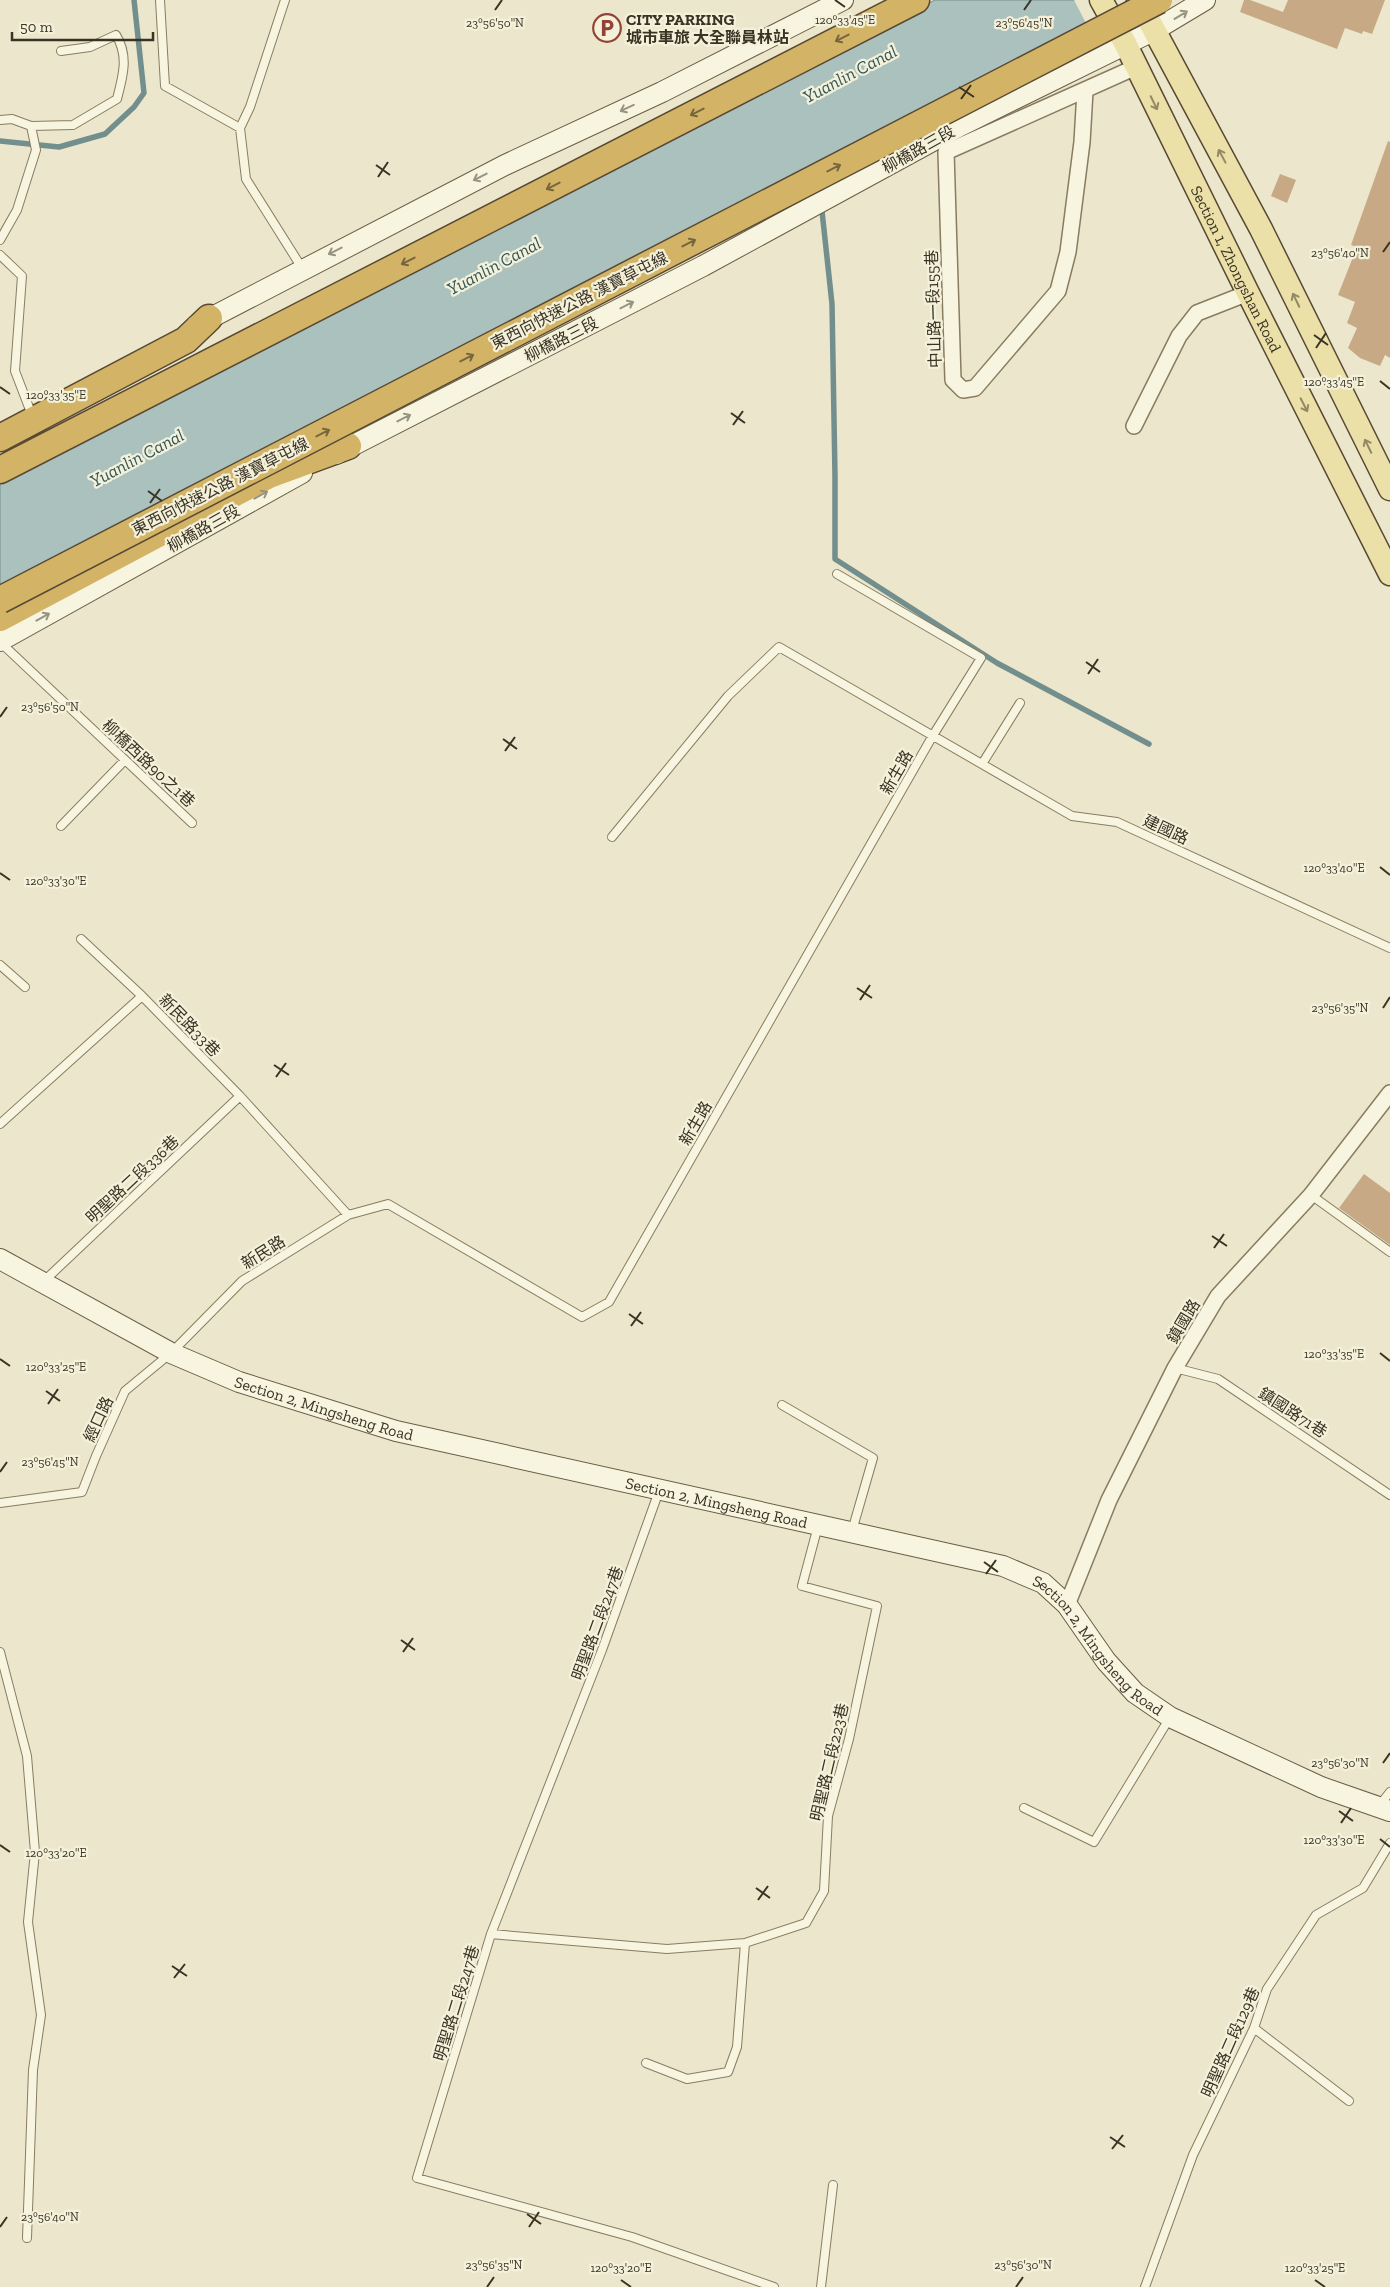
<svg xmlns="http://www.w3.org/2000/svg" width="1390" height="2287" font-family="'Zilla Slab','Noto Sans TC',serif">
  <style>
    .water { fill: #abc1be; stroke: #728f8d }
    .pier { fill: #ece7cc }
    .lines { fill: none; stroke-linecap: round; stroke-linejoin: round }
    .stream { stroke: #728f8d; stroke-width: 5.5 }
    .building { fill: #c7aa85 }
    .lane-casing { stroke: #887c61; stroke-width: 10 }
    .street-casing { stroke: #887c61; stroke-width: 18 }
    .secondary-casing { stroke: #6a5d43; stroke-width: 22 }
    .primary-casing { stroke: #574934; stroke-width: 25 }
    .highway-casing { stroke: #574934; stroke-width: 29 }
    .lane { stroke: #f7f4df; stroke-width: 8 }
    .street { stroke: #f7f4df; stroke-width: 15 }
    .secondary { stroke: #f7f4df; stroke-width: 20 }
    .primary { stroke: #ebe0a8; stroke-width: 22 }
    .highway { stroke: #d3b365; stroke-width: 26 }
    .highway-bridge-casing { stroke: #574934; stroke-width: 29; stroke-linecap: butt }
    .highway-bridge { stroke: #d3b365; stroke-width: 26 }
    .oneway { stroke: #989381 }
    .oneway2 { stroke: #77663d }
    .oneway3 { stroke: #928966 }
    .ticks { fill: none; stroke: #3a3223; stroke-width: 2 }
    .labels { text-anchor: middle; stroke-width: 4.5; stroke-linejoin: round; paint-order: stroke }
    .poi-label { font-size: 16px; font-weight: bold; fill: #3a3223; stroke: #f4f1db; text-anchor: start }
    .street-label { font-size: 16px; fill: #3a3223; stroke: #f4f1db }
    .water-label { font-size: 18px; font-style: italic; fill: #335558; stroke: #f4f1db }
    .ticks-label { font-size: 12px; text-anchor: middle; fill: #3a3223; stroke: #f4f1db; stroke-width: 4.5; stroke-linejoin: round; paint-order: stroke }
  </style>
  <rect width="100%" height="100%" fill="#ece7cc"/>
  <!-- water -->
  <path class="water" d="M935,0H1140L0,590V483Z"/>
  <!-- pier -->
  <path class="pier" d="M1074,0H1143L1090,31Z"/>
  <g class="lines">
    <!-- stream -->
    <path class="stream" d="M0,141L59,147L105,134L134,107L144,93L134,0
      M822,211L832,304L835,476V559L997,663L1149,744"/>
  </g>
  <!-- building -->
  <path class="building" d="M1244,0H1250L1283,12L1288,0H1385L1372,34L1363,31L1362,34L1345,28L1337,49L1240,12Z
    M1388,141L1390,142V358L1385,355L1380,366L1360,358L1348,348L1357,328L1347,323L1355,302L1338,295L1357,247L1351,245Z
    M1280,174L1296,180L1287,203L1271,196Z
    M1364,1174L1390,1193V1245L1339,1208Z"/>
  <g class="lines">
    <defs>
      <path id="lane" d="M160,0L165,86L240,128
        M285,0L250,107L240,128L246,179L302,268
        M0,120L12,119L31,126L73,125L117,99C123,76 129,56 116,35L90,47L61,51
        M0,240L17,210L36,150L31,126
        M0,255L22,276L15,371L30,410
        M0,642L192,823
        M982,764L1020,703
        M61,826L125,760
        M612,837L728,696L779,647L1072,816L1117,822L1390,948
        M81,939L142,996L240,1096L348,1215
        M0,965L25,987
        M0,1124L142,996
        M1311,1195L1390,1252
        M44,1281L240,1096
        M1175,1368L1218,1379L1390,1495
        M782,1405L873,1458L852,1531
        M659,1491L602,1650L491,1934L417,2178L632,2237L774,2287
        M0,1503L82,1492L96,1456L125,1391L171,1353L242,1281L348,1215L388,1204L582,1317L609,1302L932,737L981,658L837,574
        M0,1652L27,1756L35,1852L28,1922L41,2015L33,2070L27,2238
        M1379,1806L1390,1792
        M1024,1808L1094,1842L1169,1719
        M491,1934L667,1949L745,1943L806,1923L824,1891L828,1816L849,1739L877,1606L802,1586L818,1526
        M1254,2028L1349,2101
        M646,2063L687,2079L728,2072L737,2047L745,1943
        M821,2287L833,2185
        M1145,2287L1193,2155L1254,2028L1267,1989L1316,1915L1363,1888L1390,1843"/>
      <path id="street" d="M1085,91L1082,142L1068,252L1058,291L975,388L963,390L953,380L946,152L1136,67
        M1134,426L1179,336L1197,313L1248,293
        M1067,1605L1109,1500L1175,1368L1218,1296L1311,1195L1390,1093"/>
      <g id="secondary">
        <path d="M197,325L505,165L662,92L843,0"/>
        <path d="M336,454L703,266L960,126L1155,30L1205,0"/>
        <path d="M0,641L302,473"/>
        <path id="s1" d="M0,1259L171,1353L239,1382L396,1431L1003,1566L1043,1583L1067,1605L1106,1661L1135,1693L1170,1717L1321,1787L1390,1811"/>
      </g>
      <g id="primary">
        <path id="s2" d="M1101,0L1125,43L1248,293L1390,574"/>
        <path d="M1138,0L1261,229L1390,489"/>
      </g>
      <path id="highway" d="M0,438L186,340L209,318
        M0,470L916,0
        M0,618L269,475L348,446"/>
    </defs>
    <!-- lane casing -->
    <use href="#lane" class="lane-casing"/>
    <!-- street casing -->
    <use href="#street" class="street-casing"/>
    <!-- secondary casing -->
    <use href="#secondary" class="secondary-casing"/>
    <!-- primary casing -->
    <use href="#primary" class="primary-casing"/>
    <!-- highway casing -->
    <use href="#highway" class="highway-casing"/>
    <!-- lane -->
    <use href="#lane" class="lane"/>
    <!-- street -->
    <use href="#street" class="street"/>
    <!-- secondary -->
    <use href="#secondary" class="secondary"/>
    <!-- primary -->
    <use href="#primary" class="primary"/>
    <!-- highway -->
    <use href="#highway" class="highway"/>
    <defs>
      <path id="highway-bridge" d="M0,600L1159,0"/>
    </defs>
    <!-- highway-bridge casing -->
    <use href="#highway-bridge" class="highway-bridge-casing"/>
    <!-- highway-bridge -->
    <use href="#highway-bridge" class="highway-bridge"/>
  </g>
  <!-- one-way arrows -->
  <defs><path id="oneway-shaft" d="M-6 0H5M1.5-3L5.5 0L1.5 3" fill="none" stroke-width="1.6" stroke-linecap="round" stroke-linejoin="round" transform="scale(1.25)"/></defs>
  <g class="oneway">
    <use href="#oneway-shaft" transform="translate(1181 15) rotate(-31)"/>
    <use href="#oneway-shaft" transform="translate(627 108) rotate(155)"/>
    <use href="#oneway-shaft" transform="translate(480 177) rotate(153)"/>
    <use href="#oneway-shaft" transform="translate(335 251) rotate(153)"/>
    <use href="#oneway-shaft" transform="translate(627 305) rotate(-27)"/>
    <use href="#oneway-shaft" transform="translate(404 418) rotate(-27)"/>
    <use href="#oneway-shaft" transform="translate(261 495) rotate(-29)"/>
    <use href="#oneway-shaft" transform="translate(43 617) rotate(-29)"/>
  </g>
  <g class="oneway2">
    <use href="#oneway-shaft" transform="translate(842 38) rotate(153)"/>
    <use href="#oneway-shaft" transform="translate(697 112) rotate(153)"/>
    <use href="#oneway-shaft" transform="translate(834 168) rotate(-27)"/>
    <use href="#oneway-shaft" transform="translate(553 186) rotate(153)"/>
    <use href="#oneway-shaft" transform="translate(689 243) rotate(-27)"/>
    <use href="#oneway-shaft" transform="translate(408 261) rotate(153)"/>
    <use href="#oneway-shaft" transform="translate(467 358) rotate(-27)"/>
    <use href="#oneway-shaft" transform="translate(323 433) rotate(-27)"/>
  </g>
  <g class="oneway3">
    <use href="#oneway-shaft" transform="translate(1154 103) rotate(64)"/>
    <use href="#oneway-shaft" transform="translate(1222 156) rotate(-118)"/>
    <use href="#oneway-shaft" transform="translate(1296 300) rotate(-116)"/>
    <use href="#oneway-shaft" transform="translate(1304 405) rotate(63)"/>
    <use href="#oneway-shaft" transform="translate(1368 446) rotate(-116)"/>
  </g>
  <!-- ticks -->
  <path class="ticks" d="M835,0L845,7M495,10L502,0M1024,10L1031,0M959,87L974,97M961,99L971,85M376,165L390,175M378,177L388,162M1383,252L1390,242M1314,335L1328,345M1316,348L1326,333M1380,381L1390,389M0,387L10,394M731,413L745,423M733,425L743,411M148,491L162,501M150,503L160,489M1086,662L1100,672M1088,674L1098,659M0,717L7,707M503,739L517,749M505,751L515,737M1380,867L1390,875M0,873L10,880M857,988L872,998M860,1000L870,985M1383,1008L1390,997M274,1065L289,1075M276,1077L286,1063M1212,1236L1227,1246M1214,1248L1224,1234M629,1314L643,1324M631,1326L641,1312M1380,1353L1390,1361M0,1359L10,1366M46,1391L60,1401M48,1404L58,1389M0,1472L7,1462M984,1562L998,1572M986,1574L996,1560M401,1640L415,1650M403,1652L413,1638M1383,1763L1390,1753M1339,1811L1353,1821M1341,1823L1351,1808M1380,1839L1390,1847M0,1845L10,1852M756,1888L770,1898M758,1900L768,1886M172,1966L187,1976M174,1978L185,1964M1110,2137L1125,2147M1112,2149L1123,2135M527,2214L541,2224M0,2227L7,2217M529,2227L539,2212M621,2280L631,2287M1315,2280L1325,2287M487,2287L494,2277M1016,2287L1023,2277"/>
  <!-- icons -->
  <defs>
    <symbol id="parking-ring" viewBox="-11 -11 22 22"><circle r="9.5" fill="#f4f1db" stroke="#934335" stroke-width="1.5"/><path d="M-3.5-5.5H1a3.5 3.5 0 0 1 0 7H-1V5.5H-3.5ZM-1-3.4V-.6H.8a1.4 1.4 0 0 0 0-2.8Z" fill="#934335"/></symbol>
  </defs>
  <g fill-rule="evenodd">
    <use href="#parking-ring" x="591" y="12" width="32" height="32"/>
  </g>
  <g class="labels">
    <!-- poi labels -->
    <g class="poi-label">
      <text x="626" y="25">CITY PARKING<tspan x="626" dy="18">城市車旅 大全聯員林站</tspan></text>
    </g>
    <!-- street labels -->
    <g class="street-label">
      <text transform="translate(918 149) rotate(-29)" y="6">柳橋路三段</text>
      <text dy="6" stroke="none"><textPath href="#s2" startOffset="301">Section 1, Zhongshan Road</textPath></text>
      <text transform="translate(579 300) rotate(-27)" y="6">東西向快速公路 漢寶草屯線</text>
      <text transform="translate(933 309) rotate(-92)" y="6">中山路一段155巷</text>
      <text transform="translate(561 339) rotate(-27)" y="6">柳橋路三段</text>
      <text transform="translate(220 486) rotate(-27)" y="6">東西向快速公路 漢寶草屯線</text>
      <text transform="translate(203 528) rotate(-29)" y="6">柳橋路三段</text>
      <text transform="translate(149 763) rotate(43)" y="6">柳橋西路90之1巷</text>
      <text transform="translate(896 772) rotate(-60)" y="6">新生路</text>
      <text transform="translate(1166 829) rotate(25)" y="6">建國路</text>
      <text transform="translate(190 1025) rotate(46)" y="6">新民路33巷</text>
      <text transform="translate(695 1123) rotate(-60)" y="6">新生路</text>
      <text transform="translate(132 1179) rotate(-43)" y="6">明聖路二段336巷</text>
      <text transform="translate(263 1252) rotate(-32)" y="6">新民路</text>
      <text transform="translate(1183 1321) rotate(-59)" y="6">鎮國路</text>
      <text dy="6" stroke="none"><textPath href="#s1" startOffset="358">Section 2, Mingsheng Road</textPath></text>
      <text transform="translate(1293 1412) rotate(33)" y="6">鎮國路71巷</text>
      <text transform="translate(98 1419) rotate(-65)" y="6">經口路</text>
      <text dy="6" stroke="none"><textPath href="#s1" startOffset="762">Section 2, Mingsheng Road</textPath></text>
      <text transform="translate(597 1623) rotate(-70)" y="6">明聖路二段247巷</text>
      <text dy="6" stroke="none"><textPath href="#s1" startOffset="1182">Section 2, Mingsheng Road</textPath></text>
      <text transform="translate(829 1762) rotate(-77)" y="6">明聖路二段223巷</text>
      <text transform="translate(456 2003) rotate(-73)" y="6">明聖路二段247巷</text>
      <text transform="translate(1230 2042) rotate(-66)" y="6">明聖路二段129巷</text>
    </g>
    <!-- water labels -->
    <g class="water-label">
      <text transform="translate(850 74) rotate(-28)" y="6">Yuanlin Canal</text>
      <text transform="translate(494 266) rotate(-28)" y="6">Yuanlin Canal</text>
      <text transform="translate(137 458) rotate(-28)" y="6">Yuanlin Canal</text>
    </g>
  </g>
  <g class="ticks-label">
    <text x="845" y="24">120°33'45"E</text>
    <text x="495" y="27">23°56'50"N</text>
    <text x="1024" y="27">23°56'45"N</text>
    <text x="1340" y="257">23°56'40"N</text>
    <text x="1334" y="386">120°33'45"E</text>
    <text x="56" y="399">120°33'35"E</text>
    <text x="50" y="711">23°56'50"N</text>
    <text x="1334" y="872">120°33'40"E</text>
    <text x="56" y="885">120°33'30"E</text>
    <text x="1340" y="1012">23°56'35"N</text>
    <text x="1334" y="1358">120°33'35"E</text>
    <text x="56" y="1371">120°33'25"E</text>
    <text x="50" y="1466">23°56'45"N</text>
    <text x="1340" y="1767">23°56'30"N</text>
    <text x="1334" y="1844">120°33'30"E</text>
    <text x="56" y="1857">120°33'20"E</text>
    <text x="50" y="2221">23°56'40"N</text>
    <text x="494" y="2269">23°56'35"N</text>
    <text x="1023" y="2269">23°56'30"N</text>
    <text x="621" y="2272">120°33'20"E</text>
    <text x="1315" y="2272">120°33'25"E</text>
  </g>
  <!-- scale -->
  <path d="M12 32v8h141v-8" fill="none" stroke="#3a3223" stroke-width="2.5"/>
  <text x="20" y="32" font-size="15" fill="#3a3223" stroke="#f4f1db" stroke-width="4" paint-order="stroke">50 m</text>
</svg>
